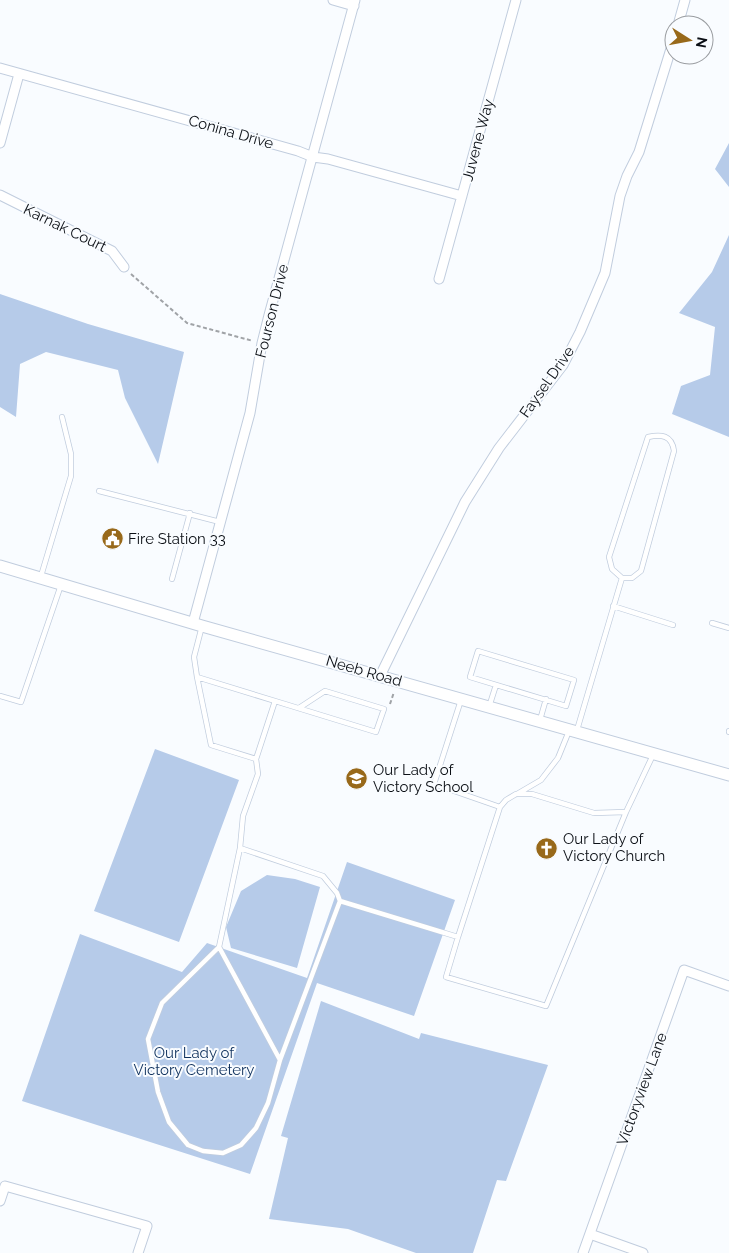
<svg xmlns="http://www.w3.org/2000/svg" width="729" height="1253" font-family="Raleway,sans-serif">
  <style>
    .green { fill: #b6cbe9 }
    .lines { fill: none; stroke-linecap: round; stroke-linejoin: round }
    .service-casing { stroke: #c1cdde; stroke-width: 6 }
    .minor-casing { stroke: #c1cdde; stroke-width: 11 }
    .tertiary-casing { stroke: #c1cdde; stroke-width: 13 }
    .path { stroke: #a0a3a7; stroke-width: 2; stroke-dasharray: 4 2.5; stroke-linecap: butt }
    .service { stroke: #fff; stroke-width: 4.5 }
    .minor { stroke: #fff; stroke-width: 9 }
    .tertiary { stroke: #fff; stroke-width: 11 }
    .labels { text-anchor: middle; stroke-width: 4; stroke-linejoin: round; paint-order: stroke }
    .street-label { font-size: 15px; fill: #0b0f15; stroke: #f9fcff }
    .poi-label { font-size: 15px; fill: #0b0f15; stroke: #f9fcff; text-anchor: start }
    .park-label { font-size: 15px; fill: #10325e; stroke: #f9fcff }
  </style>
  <rect width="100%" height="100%" fill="#f9fcff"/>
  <!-- green -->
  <path class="green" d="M729,143V187L715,169Z
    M729,235V437L672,414L681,386L710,375L715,327L679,313L712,272Z
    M0,294L88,324L184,352L158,464L125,398L118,370L46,352L20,364L16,417L0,407Z
    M155,749L239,780L179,942L94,911Z
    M347,862L455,900L414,1016L317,983L250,1174L22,1101L80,934L182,972L207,943L307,978Z
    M267,875L295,879L320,887L297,968L231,948L226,927L241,891Z
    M321,1001L419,1039L421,1033L548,1065L506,1181L497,1180L473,1253H416L348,1229L269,1219L288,1138L281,1136Z"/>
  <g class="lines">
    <defs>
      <path id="service" d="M99,491L220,522
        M41,576L71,476V454L62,417
        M172,579L190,513
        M613,606L673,625
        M712,623L729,628
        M202,626L194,657L197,677C257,695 316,714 376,732L384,709L325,691L299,708
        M478,651L574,680L566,706L470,677Z
        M197,677L211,745L256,759L275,701
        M0,696L21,702L61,585
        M461,700L434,784L500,807L506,800L516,794H532L594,813L626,812L653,755
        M489,707L496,685
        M540,720L546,699
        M577,730L622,578L612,569L609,557L648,437C661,434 672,435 674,451L641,571L632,578H622
        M729,732V731
        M517,794L541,780L558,758L569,731
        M240,848L323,876L337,893L340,901L280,1060L219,947L240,848L243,816L258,774L256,759
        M340,901L458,937L500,807
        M458,937L446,977L546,1006L626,812
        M219,947L162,1003L148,1039L158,1092L169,1122L188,1145L203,1151L223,1153L241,1145L256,1128L268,1103L280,1060"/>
      <path id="minor" d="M333,0L354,6
        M678,25L685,0
        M0,68L298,151L313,157L328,159L462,196
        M0,143L19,74
        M0,195L112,251L124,267
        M439,279L516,0
        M193,623L250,413L262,343L269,315L355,0
        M380,676L465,502L499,448L563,365L580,332L605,273L620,196L627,176L639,152L674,39
        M0,1201L5,1186L147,1226L138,1253
        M590,1234L643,1253
        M583,1253L684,970L729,986"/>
      <path id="tertiary" d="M0,566L202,626L729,775"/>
    </defs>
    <!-- service casing -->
    <use href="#service" class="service-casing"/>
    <!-- minor casing -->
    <use href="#minor" class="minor-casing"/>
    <!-- tertiary casing -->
    <use href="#tertiary" class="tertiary-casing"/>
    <!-- path -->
    <path class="path" d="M131,274L187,323L253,341
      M390,704L394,692"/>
    <!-- service -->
    <use href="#service" class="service"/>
    <!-- minor -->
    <use href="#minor" class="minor"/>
    <!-- tertiary -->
    <use href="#tertiary" class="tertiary"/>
  </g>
  <!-- icons -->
  <defs>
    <symbol id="civic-disc" viewBox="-11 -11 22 22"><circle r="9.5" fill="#98691a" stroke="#f9fcff"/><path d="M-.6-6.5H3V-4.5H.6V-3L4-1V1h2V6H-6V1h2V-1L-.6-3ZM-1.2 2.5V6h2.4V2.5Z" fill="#fff"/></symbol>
    <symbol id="school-disc" viewBox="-11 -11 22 22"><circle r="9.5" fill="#98691a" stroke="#f9fcff"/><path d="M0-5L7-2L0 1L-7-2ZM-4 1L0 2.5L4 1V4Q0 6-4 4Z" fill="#fff"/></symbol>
    <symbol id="church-disc" viewBox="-11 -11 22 22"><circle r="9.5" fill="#98691a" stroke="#f9fcff"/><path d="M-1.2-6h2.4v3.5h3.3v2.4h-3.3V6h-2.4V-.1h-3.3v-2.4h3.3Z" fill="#fff"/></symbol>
  </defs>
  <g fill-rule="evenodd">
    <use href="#civic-disc" x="100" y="526" width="25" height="25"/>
    <use href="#school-disc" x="344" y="766" width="25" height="25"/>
    <use href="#church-disc" x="534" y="836" width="25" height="25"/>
  </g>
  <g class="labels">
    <!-- street labels -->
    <g class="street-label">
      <text transform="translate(231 132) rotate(16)" y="5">Conina Drive</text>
      <text transform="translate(478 140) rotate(-75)" y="5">Juvene Way</text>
      <text transform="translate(65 228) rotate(26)" y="5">Karnak Court</text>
      <text transform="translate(272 311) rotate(-76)" y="5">Fourson Drive</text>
      <text transform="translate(547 382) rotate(-55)" y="5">Faysel Drive</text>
      <text transform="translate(364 671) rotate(16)" y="5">Neeb Road</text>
      <text transform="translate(642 1089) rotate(-70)" y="5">Victoryview Lane</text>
    </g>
    <!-- poi labels -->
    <g class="poi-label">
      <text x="128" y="544">Fire Station 33</text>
      <text x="373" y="775">Our Lady of<tspan x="373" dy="17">Victory School</tspan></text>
      <text x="563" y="844">Our Lady of<tspan x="563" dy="17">Victory Church</tspan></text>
    </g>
    <!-- park labels -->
    <g class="park-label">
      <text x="194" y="1058">Our Lady of<tspan x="194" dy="17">Victory Cemetery</tspan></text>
    </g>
  </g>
  <!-- north arrow -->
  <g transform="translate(689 40) rotate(101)"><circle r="24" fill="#f9fcff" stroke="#9a9da1"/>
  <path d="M0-4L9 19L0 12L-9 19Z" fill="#98691a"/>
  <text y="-8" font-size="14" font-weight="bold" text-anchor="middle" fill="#0b0f15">N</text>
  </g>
</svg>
